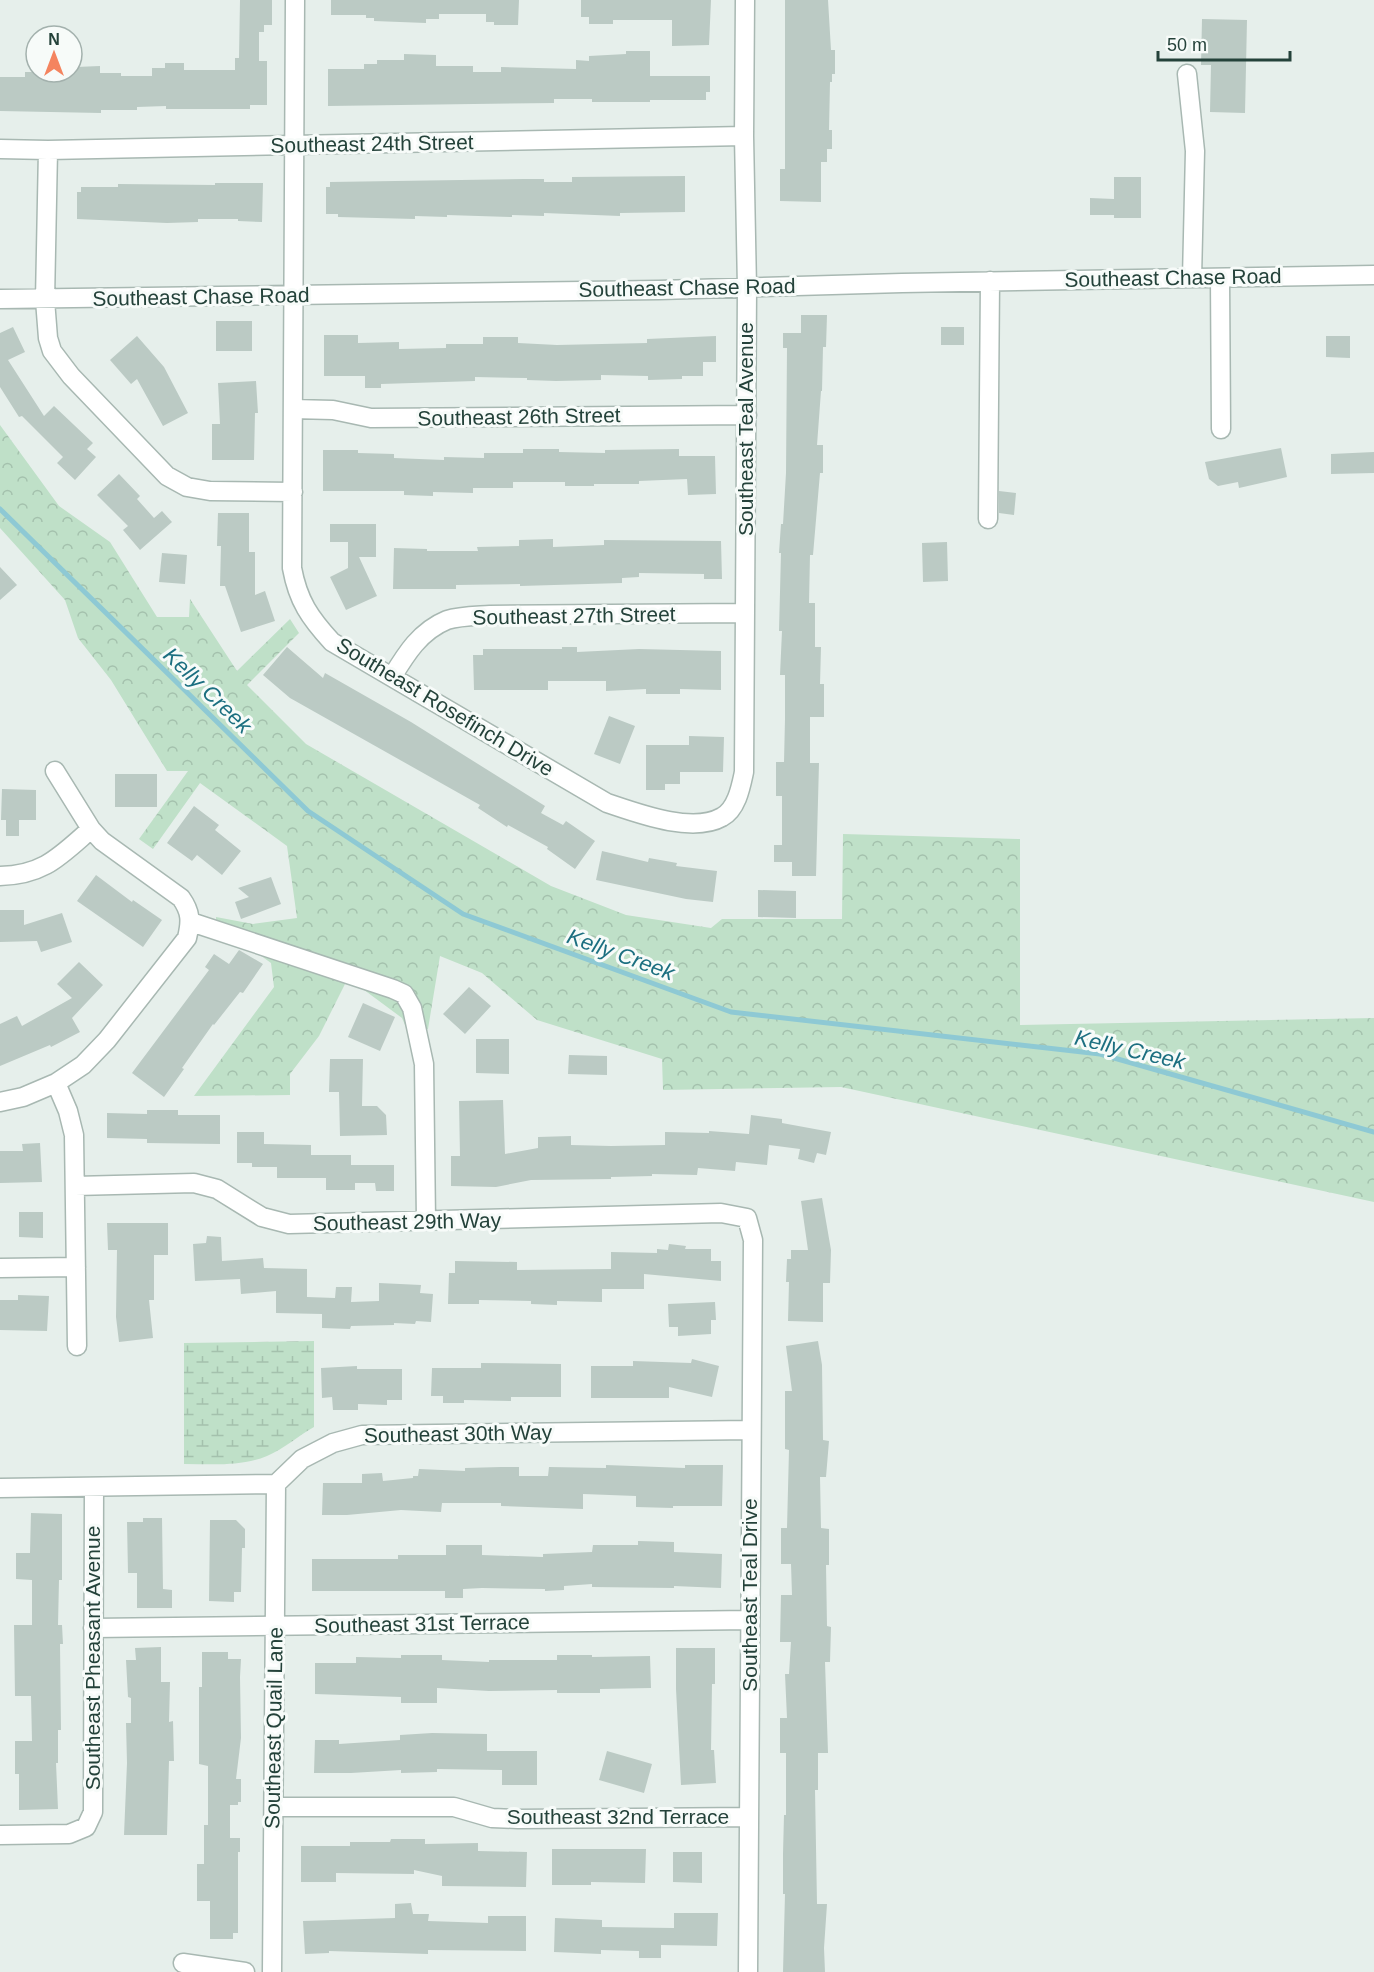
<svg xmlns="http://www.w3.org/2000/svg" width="1374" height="1972" font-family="Arial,sans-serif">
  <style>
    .forest { fill: url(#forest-crowns) }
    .wetland { fill: url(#wetland-marsh) }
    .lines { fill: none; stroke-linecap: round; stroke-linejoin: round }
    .stream { stroke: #8ec9d4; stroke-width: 5 }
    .building { fill: #bbcac4 }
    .minor-casing { stroke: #a8b8b2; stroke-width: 21 }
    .minor { stroke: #fff; stroke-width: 18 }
    .labels { text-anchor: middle; stroke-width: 6; stroke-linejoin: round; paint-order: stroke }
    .street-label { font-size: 21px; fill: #24423a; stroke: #f7fbf9 }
    .water-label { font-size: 22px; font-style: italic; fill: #1c6f80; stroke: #f7fbf9 }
  </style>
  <defs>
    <pattern id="forest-crowns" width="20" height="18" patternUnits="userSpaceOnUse" patternTransform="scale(1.5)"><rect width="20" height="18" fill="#bfe0c8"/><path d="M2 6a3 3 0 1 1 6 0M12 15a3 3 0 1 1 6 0" fill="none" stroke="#a4c1ad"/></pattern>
    <pattern id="wetland-marsh" width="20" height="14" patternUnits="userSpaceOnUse" patternTransform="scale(1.5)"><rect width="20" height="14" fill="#bfe0c8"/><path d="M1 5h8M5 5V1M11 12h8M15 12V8" fill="none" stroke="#a4c1ad"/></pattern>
  </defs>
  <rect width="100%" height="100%" fill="#e6efeb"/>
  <!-- forest -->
  <path class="forest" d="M0,425L59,506L110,542L157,617H189L190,599L237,671L290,619L299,633L247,685L306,744L551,886L626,915L711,928L722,919H842L843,834L1020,839V1025L1374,1018V1202L841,1087L663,1090L662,1059L537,1020L482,973L440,956L428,1029L408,1032L402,1018L348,978L319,1036L290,1074V1095L194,1096L274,987L271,963L216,923V917L253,924L297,918L287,846L200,783L153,849L139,839L188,771H167L111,680L78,638L65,600L0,528Z"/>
  <!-- wetland -->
  <path class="wetland" d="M314,1341V1427C298,1436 284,1449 267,1456C241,1467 211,1464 184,1464V1343Z"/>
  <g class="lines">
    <!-- stream -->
    <path class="stream" d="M0,509L308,811L463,914L731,1012L1100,1054L1374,1132"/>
  </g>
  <!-- building -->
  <path class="building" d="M240,0H272V25H264V32H259V61H267V105H250V109H166V106L137,107V110H101V113L0,111V77H25V72H76V67L100,66V73H121V76H152V68H165V63H184V70H235V58H239Z
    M331,0H519L518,25H494V22H486V14H439V19H426V23L374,21V18H366V15H331Z
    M581,0H711L709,45L672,46V20H613V24H589V17H581Z
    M785,0H828L831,50H835V74H832V82H830L829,130H832V149H827V162H821V202L780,201V169H785Z
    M1202,19L1247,20L1245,113L1210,112L1211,65H1201Z
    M626,51H650V76H710V92H706V100H650V102H592V99H554V103L328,106V69H364V64H377V60H404V54L436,55V66H473V72H501V67L576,69V60L589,61V56L626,54Z
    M685,176V212L620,213V216L544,213V216L512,215V217L447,215V217L415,216V219L338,217V214H326V187H330V182L524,179H544V182H572V177Z
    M1114,177H1141V218H1114V215H1090V198L1114,199Z
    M215,183H263L262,222L238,221V219H198V222L167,223L77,219V192H81V187H118V184L215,185Z
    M801,315H827L826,347H823L822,391H821L817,445H823V473H820L813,555H810L809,603H815V647H821L820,684H824V717H810V763H819L816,876H792V862H774V845H782V796H776V762H784L785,719V675H780L782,631H779L781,553H779L781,524H783L786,473L787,348H783V333H801Z
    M216,321H252V351H216Z
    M13,327L25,352L8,360L44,416L54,406L93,443L87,449L96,457L75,480L57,463L63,457L22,416L19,417L0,387V333Z
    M941,327H964V345H941Z
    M324,335H358V343L399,342V349L446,348V344H483V337H518V343L557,345L647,343V339L716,336V362H703V376H682V379L648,380V376L601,375V380L556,381L527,380V378L475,377V381L381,384V388H365V376H324Z
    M137,336L164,367L188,413L163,426L137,379L131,384L110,360Z
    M1326,336H1350V358L1326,357Z
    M256,381L258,413H255L254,460H212V424H220L218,383Z
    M1281,448L1287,477L1239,488L1238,482L1218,486L1209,479L1205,462Z
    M523,449H559V452L605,453V450L679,449V456H715L716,494L688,495L687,479L639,481V484H594V486H565V482H513V488H473V493L433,492V496L404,495V491H323V450H358V453L394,454V458L444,460V457L484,458V453H523Z
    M1374,452V473L1331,474V454Z
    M119,474L140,496L137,499L154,518L162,511L172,522L140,550L123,530L128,526L97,495Z
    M999,491L1016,493L1014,515L999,513Z
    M218,513H249V552H255V595L265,591L275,621L241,632L225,586H220L221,546H217Z
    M330,524H376V557H359L377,596L346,610L330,577L348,568V542H330Z
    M553,539V547L604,545V540L721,541L722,579H704V574L639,573V577L622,578V583L520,586V584L456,585V589H393L394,548L427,549V551H478L477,547L519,546V540Z
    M947,542L948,581L923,582L922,543Z
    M162,553L187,555L185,584L159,582Z
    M0,567L17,585L0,600Z
    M287,647L323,678L325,673L411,722L545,806L541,813L563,825L566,821L595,841L575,869L547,849L548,847L508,825L507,827L478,808L480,805L290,698L263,675Z
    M562,647H577V652L639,649L721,651V690L680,689V694H646V689L606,691V681H548V690H474L473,655H483V649H562Z
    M609,716L635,726L620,764L594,754Z
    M689,736L724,737L723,772H680V784H665V790H646V745H689Z
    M115,774H157V807H115Z
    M2,789L36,790V820H19V836H6V820H1Z
    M194,806L219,825L215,830L241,851L222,875L197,855L192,861L167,843Z
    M602,851L648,862L649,858L677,863L676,866L717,871L713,902L686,899L596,880Z
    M96,875L132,902L133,900L162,920L143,947L77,901Z
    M271,877L281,904L241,919L235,902L249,897L238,888Z
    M758,890L796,891V918L758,917Z
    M0,910H24V925L62,913L72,942L41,952L37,941L0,942Z
    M239,950L263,964L243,993L240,992L214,1025L213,1024L182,1068L184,1069L164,1097L132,1073L209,970L205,967L214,954L229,964Z
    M79,962L103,985L72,1018L80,1032L51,1047L50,1045L0,1066V1024L17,1016L22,1026L72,998L57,984Z
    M469,987L491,1006L465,1034L443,1014Z
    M363,1003L395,1017L380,1051L348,1037Z
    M476,1039H509V1074L476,1073Z
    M569,1055L607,1056V1075L568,1074Z
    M330,1059H363L362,1106H377L386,1115L387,1135L340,1136L339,1092H329Z
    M503,1100L505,1154L538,1148V1137L571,1136V1145L611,1146L665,1145V1132L709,1133V1131L749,1134L751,1115L782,1119V1123L831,1132L826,1155L817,1153L814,1163L798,1159L800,1149L769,1145L767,1165L736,1162L735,1171L698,1168L697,1175L652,1174V1176L611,1177V1179L531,1180L496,1187L451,1186V1156H460L459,1101Z
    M147,1110H178V1115H220V1144L147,1143V1139L107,1138V1113L147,1114Z
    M237,1132H264V1144L311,1145V1155H351V1165H394V1191H376L375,1183H355V1190H326V1178H277V1167H252V1163H237Z
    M40,1143L42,1182L0,1183V1151H23L22,1144Z
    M822,1198L831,1250L830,1283H823V1322L788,1321L789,1282H786L787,1259H791V1250H808L801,1201Z
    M19,1212H43V1238L19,1237Z
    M107,1223H168V1255H154V1300H149L153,1338L119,1342L116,1317L117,1250H108Z
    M207,1236L221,1237L222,1261L263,1258L264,1268L307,1269V1297L335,1298L336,1287H352L351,1302L379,1301V1283L421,1285L420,1293L433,1294L431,1322L416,1321L415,1324L394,1323V1325L351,1326L350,1329L322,1328V1314L276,1313V1291L241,1294L240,1279L195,1281L193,1244L206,1243Z
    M669,1244L686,1246L685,1249H711V1261H721V1281L644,1274V1289H602V1302L557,1301V1305L531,1304V1301L479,1300V1304H448L449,1273H455V1261L517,1262V1270L611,1269V1252L657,1253V1249L668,1250Z
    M18,1295L49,1296L47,1331L0,1330V1300H18Z
    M715,1302L716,1320H711V1334L678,1336V1327H669L668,1304Z
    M818,1341L822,1365L823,1440L829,1441L826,1477H820L821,1528L829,1529V1565H826L827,1626L831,1627L830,1662H825L828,1753H818V1790H815L817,1904H827L824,1948L825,1972H783L785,1894H783V1854L784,1815H786V1753H780V1718H787L785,1674H789L791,1642H780L781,1595H792L791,1564H781V1528H787L789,1450L785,1449V1391H792L786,1346Z
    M692,1359L719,1366L712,1397L669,1387V1398H591V1366H633V1361L691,1363Z
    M481,1363L561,1364V1397H511V1401L464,1400V1403H443V1396H431L432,1368H481Z
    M357,1366V1369H402V1400H387V1405L358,1404V1410H333L332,1397L322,1398L321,1368Z
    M606,1465L685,1468V1465H723L722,1506H673V1508L636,1507V1496L583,1494V1509L501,1506V1503H442L441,1512L401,1510L347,1515H322L323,1483H362V1474L382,1473L383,1481L413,1478V1476H418L419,1469L465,1471V1468L501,1467H519V1476H548L549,1467L606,1468Z
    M31,1513L62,1514V1580H59L58,1625H62L63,1644H60L61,1730H58V1763H56L58,1809L19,1810V1774H15V1741H32L31,1696H15L14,1625H32V1580L16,1579V1553H30Z
    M143,1518H162L163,1589L172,1590V1608H137V1573H128L127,1522H143Z
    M210,1520H236L245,1529V1548H242L241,1592H234V1602L209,1601Z
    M638,1541L674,1542V1552L722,1554L721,1588L674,1586V1588L592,1587V1584L564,1586V1590L545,1591V1589L482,1588L463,1589V1598H445V1591H312V1559H398V1555H446V1545H482V1555L543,1557V1554L592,1552L593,1545H638Z
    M161,1647V1682H170L169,1722L173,1721L174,1761H169L167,1835H124L127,1763L126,1723H131V1698L128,1697L126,1660H136L135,1648Z
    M676,1648H715V1684H712L711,1750H714L716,1783L681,1785L676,1689Z
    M202,1652H228V1659H241L240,1677L241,1738L236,1779H241V1802H238V1805H230V1838H240V1852H238V1933H233V1939H210V1901H197V1864H204V1825H208V1766L199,1764V1687H202Z
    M401,1655H442V1660L489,1662V1660H557V1655H592V1657L650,1656L651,1688L600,1689V1693H557V1690L489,1691L437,1688V1703H401V1697L315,1694V1663H356V1657L401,1658Z
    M432,1733L487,1734V1751H537V1785H502V1770L437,1769V1772L401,1773V1770L351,1773H314L315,1740H339V1744L400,1740V1735Z
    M607,1751L652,1764L644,1793L599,1780Z
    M391,1839H425V1844L478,1843V1851L527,1852L526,1887L442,1886V1876L414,1870V1874L336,1873V1882H301V1846H350V1842H390Z
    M552,1849H646L645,1883L591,1882V1885H552Z
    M673,1852H702V1883L673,1882Z
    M411,1903L413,1914H429L428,1921L488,1923V1916H526V1951L428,1950V1954L329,1951V1953L305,1954L303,1921L395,1918V1904Z
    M674,1913H718L717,1946L661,1945V1958H639V1951L601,1950V1954L554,1952L555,1918L602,1920V1927L674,1928Z"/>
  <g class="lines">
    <defs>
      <path id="minor" d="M295,0L292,568C298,601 310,618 332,642L607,803C637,813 692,834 722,817C737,809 741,786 744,772L747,288L744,136L745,0
        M1187,74L1195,151L1192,278
        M0,149L48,150L744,136
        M48,150L45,300L48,338L52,351L71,376L167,476L187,487L210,491L293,492
        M1220,278L1221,429
        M0,299L659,290L902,283L1374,275
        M293,409L333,410L371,418L747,415
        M988,519L990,281
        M392,677C406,654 420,631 447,620C460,616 477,616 490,615L745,613
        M0,876C44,875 60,856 91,829
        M191,922L393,989L404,994L412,1008L424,1064L426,1221
        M56,1083L68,1111L74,1135L77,1346
        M0,1102L23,1097L56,1083L83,1065L107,1040L187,938C191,921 191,912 181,898L102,841L91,829L55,771
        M75,1186L194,1183L217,1189L262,1217L289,1224L721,1213L747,1218L753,1240L748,1972
        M0,1268L76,1267
        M0,1488L276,1484L302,1459L333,1443L362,1435L751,1430
        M93,1628L750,1620
        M274,1807H454L492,1818L518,1819L749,1817
        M0,1835L69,1834L86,1827L93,1812L94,1487
        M183,1963L245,1972
        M272,1972L276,1484"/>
    </defs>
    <!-- minor casing -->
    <use href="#minor" class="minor-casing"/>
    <!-- minor -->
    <use href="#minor" class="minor"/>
  </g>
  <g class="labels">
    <!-- street labels -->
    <g class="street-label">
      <text transform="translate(372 144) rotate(-1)" y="7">Southeast 24th Street</text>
      <text transform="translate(1173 278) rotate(-1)" y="7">Southeast Chase Road</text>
      <text transform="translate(687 288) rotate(-1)" y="7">Southeast Chase Road</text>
      <text transform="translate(201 297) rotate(-1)" y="7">Southeast Chase Road</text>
      <text transform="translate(519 417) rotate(-1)" y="7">Southeast 26th Street</text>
      <text transform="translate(746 429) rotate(-90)" y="7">Southeast Teal Avenue</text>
      <text transform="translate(574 616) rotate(-1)" y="7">Southeast 27th Street</text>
      <text transform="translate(445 707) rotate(31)" y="7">Southeast Rosefinch Drive</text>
      <text transform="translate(407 1222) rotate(-1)" y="7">Southeast 29th Way</text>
      <text transform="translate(458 1434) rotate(-1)" y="7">Southeast 30th Way</text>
      <text transform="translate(750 1595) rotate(-90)" y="7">Southeast Teal Drive</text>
      <text transform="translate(422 1624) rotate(-1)" y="7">Southeast 31st Terrace</text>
      <text transform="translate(93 1658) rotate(-90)" y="7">Southeast Pheasant Avenue</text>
      <text transform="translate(274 1728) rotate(-89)" y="7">Southeast Quail Lane</text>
      <text x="618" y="1824">Southeast 32nd Terrace</text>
    </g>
    <!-- water labels -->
    <g class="water-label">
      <text transform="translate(208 690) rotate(44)" y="8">Kelly Creek</text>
      <text transform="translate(621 954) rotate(20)" y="8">Kelly Creek</text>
      <text transform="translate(1130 1049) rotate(13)" y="8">Kelly Creek</text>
    </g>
  </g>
  <!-- north arrow -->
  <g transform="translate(54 54)"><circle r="28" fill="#f7fbf9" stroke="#a3b1ad" stroke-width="1.5"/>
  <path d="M0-4.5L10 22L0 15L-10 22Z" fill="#f4845f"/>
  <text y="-9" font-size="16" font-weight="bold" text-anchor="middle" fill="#24423a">N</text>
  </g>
  <!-- scale -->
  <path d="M1158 51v9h132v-9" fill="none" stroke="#24423a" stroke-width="3"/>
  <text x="1167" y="51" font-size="18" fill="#24423a" stroke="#f7fbf9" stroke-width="4.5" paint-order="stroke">50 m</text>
</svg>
